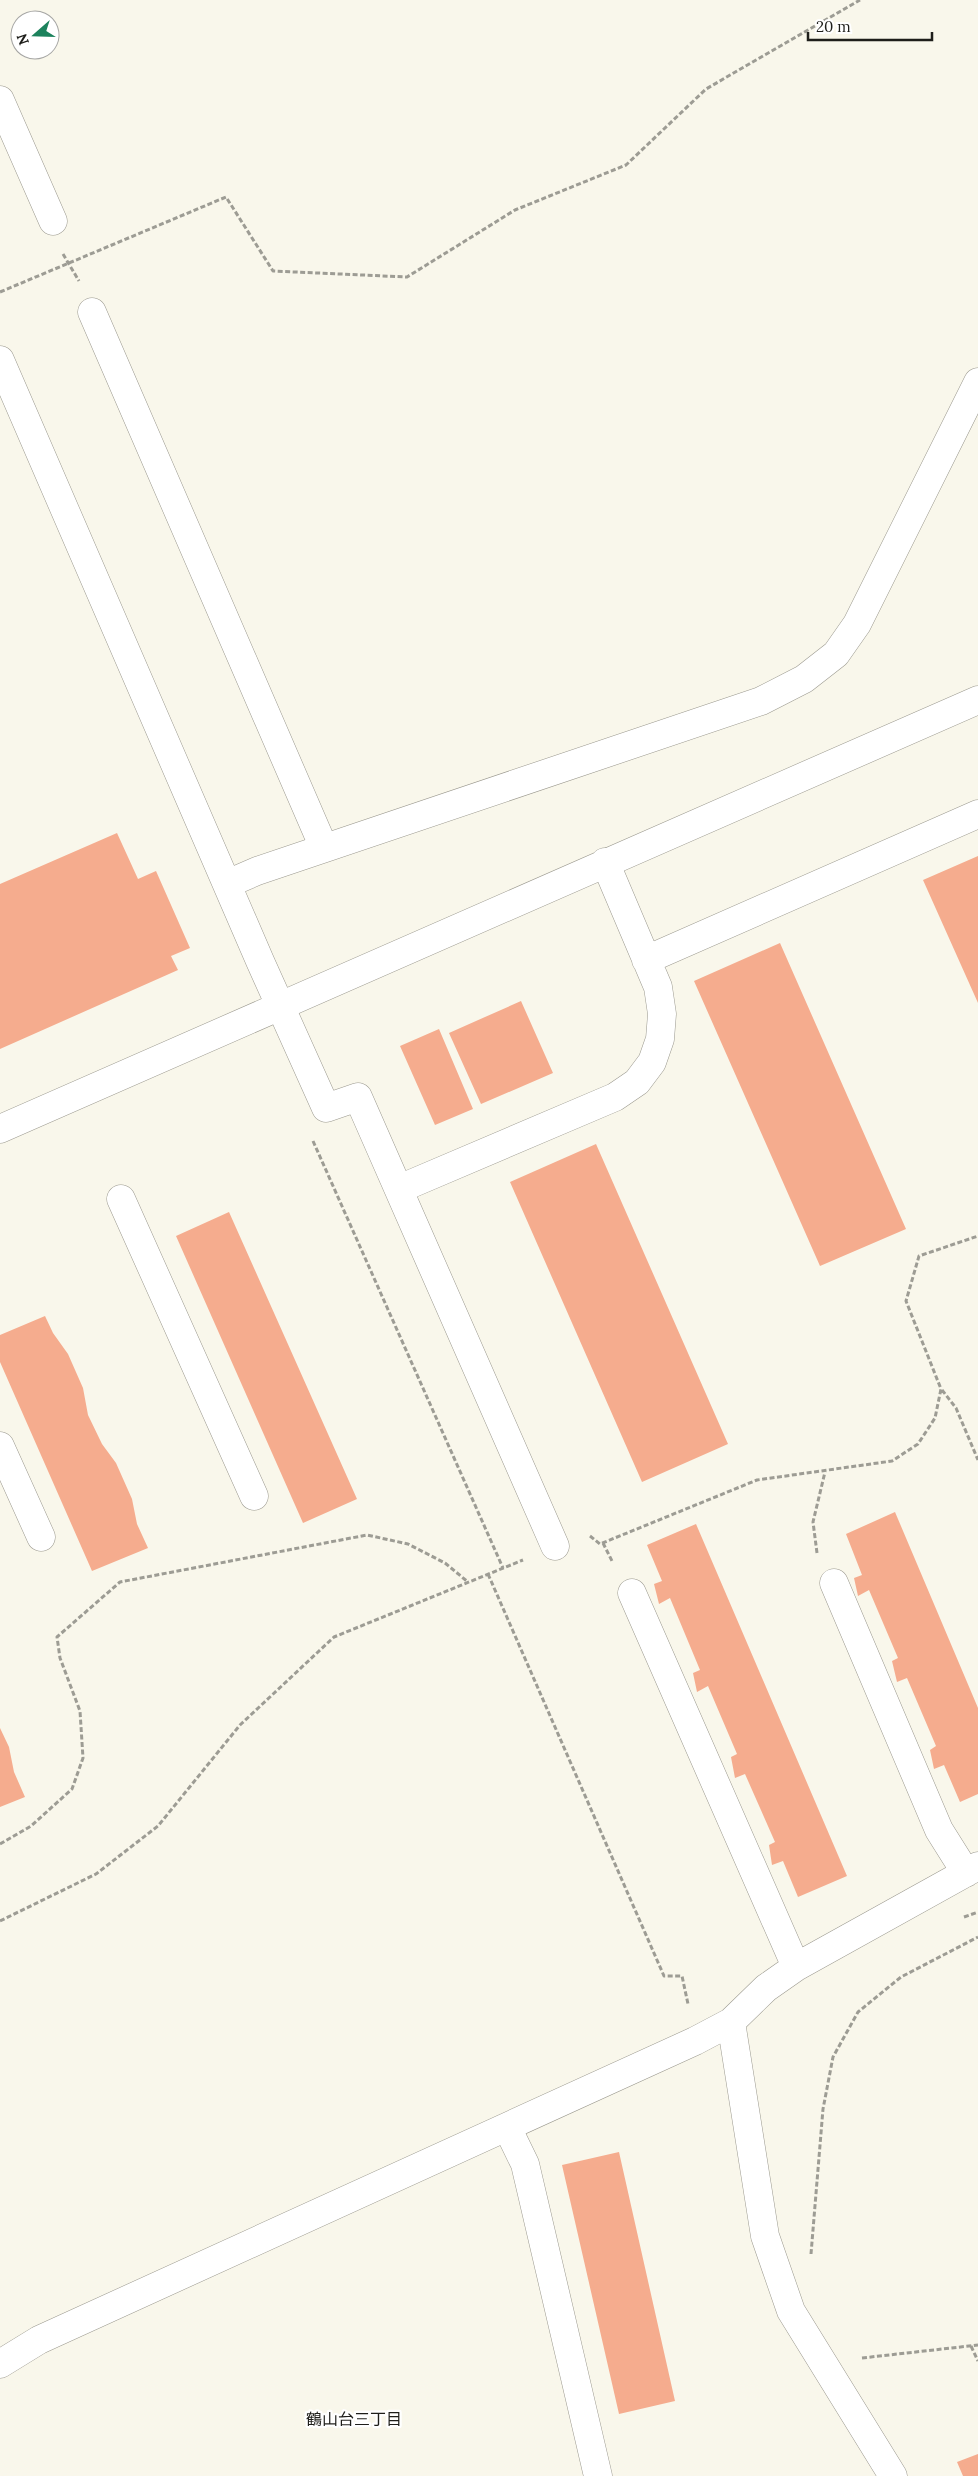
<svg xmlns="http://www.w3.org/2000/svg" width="978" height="2476" font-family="Lora,'Noto Sans JP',serif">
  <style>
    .building { fill: #f5ac8e }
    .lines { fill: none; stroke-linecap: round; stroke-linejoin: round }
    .minor-casing { stroke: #9b998f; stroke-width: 29 }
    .path { stroke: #9d9c94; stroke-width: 3; stroke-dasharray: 5 2.5; stroke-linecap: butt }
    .minor { stroke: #fff; stroke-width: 28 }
    .labels { text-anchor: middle; stroke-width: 4.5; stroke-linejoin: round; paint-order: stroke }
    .neighbourhood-label { font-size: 16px; fill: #1e1e1a; stroke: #fff }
  </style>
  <rect width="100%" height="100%" fill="#f9f7eb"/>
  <!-- building -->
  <path class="building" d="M117,833L138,879L156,871L190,948L171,956L178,970L0,1049V884Z
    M978,856V1003L923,880Z
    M780,943L906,1229L820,1266L694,981Z
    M521,1001L553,1073L481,1104L449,1033Z
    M439,1029L473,1109L435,1125L400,1046Z
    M596,1144L728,1444L642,1482L510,1182Z
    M229,1212L357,1499L303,1523L176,1236Z
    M45,1316L53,1333L68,1354L83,1388L88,1415L102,1444L116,1463L132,1499L137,1524L148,1548L92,1571L0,1362V1335Z
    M895,1512L978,1708V1794L960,1802L944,1765L934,1769L930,1750L936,1746L907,1678L897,1682L892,1661L898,1658L869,1590L858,1596L854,1578L862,1575L846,1534Z
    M696,1524L847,1876L798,1897L783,1861L772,1865L769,1845L775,1842L745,1774L735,1778L731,1757L737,1754L708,1686L697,1692L693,1673L700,1670L670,1598L659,1604L654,1584L662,1581L647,1545Z
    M0,1728L9,1747L14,1772L25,1797L0,1807Z
    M619,2152L675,2401L619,2414L562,2165Z
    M978,2454V2476H963L957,2462Z"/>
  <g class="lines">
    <defs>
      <path id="minor" d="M0,100L53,221
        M92,312L324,848
        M0,360L260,961L326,1108L358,1097L555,1546
        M227,884L257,871L761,701L804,679L836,654L857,624L978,382
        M646,960L978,814
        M0,1129L978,700
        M399,1189L615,1097L637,1082L652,1062L660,1039L662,1014L658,987L605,862
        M121,1199L254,1496
        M0,1446L41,1537
        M834,1583L939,1830L966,1873
        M632,1593L796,1967
        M731,2022L765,2236L791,2311L893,2476
        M507,2127L525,2164L598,2476
        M0,2364L39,2340L695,2041L731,2022L766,1988L796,1967L978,1866"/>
    </defs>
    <!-- minor casing -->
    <use href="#minor" class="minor-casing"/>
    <!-- path -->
    <path class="path" d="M63,254L79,281
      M0,292L226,197L273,271L407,277L515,210L626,165L706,89L860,0
      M313,1141L503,1568
      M942,1390L956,1408L978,1460
      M590,1536L600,1544L757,1480L892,1461L918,1444L935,1418L941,1389L906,1301L919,1256L978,1236
      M603,1543L613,1563
      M817,1553L813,1522L825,1472
      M488,1574L664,1976H682L688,2004
      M0,1844L31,1826L72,1789L83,1758L80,1711L60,1658L57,1637L120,1582L367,1535L408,1544L445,1563L468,1582
      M964,1917L978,1912
      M0,1921L96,1874L158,1826L240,1725L334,1637L523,1560
      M811,2254L823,2109L833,2057L858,2012L901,1977L978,1937
      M971,2346L978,2361
      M862,2358L978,2345"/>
    <!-- minor -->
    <use href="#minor" class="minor"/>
  </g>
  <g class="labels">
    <!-- neighbourhood labels -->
    <g class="neighbourhood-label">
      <text x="354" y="2425">鶴山台三丁目</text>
    </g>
  </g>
  <!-- north arrow -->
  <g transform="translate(35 35) rotate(250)"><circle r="24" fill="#ffffff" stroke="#a5a5a3"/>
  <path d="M0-4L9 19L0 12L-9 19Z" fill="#1c825c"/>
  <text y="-8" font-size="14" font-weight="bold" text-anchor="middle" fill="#1e1e1a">N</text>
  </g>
  <!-- scale -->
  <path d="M808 32v8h124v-8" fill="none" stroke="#1e1e1a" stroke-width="2.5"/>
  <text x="816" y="32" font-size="15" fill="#1e1e1a" stroke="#ffffff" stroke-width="4" paint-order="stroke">20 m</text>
</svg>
